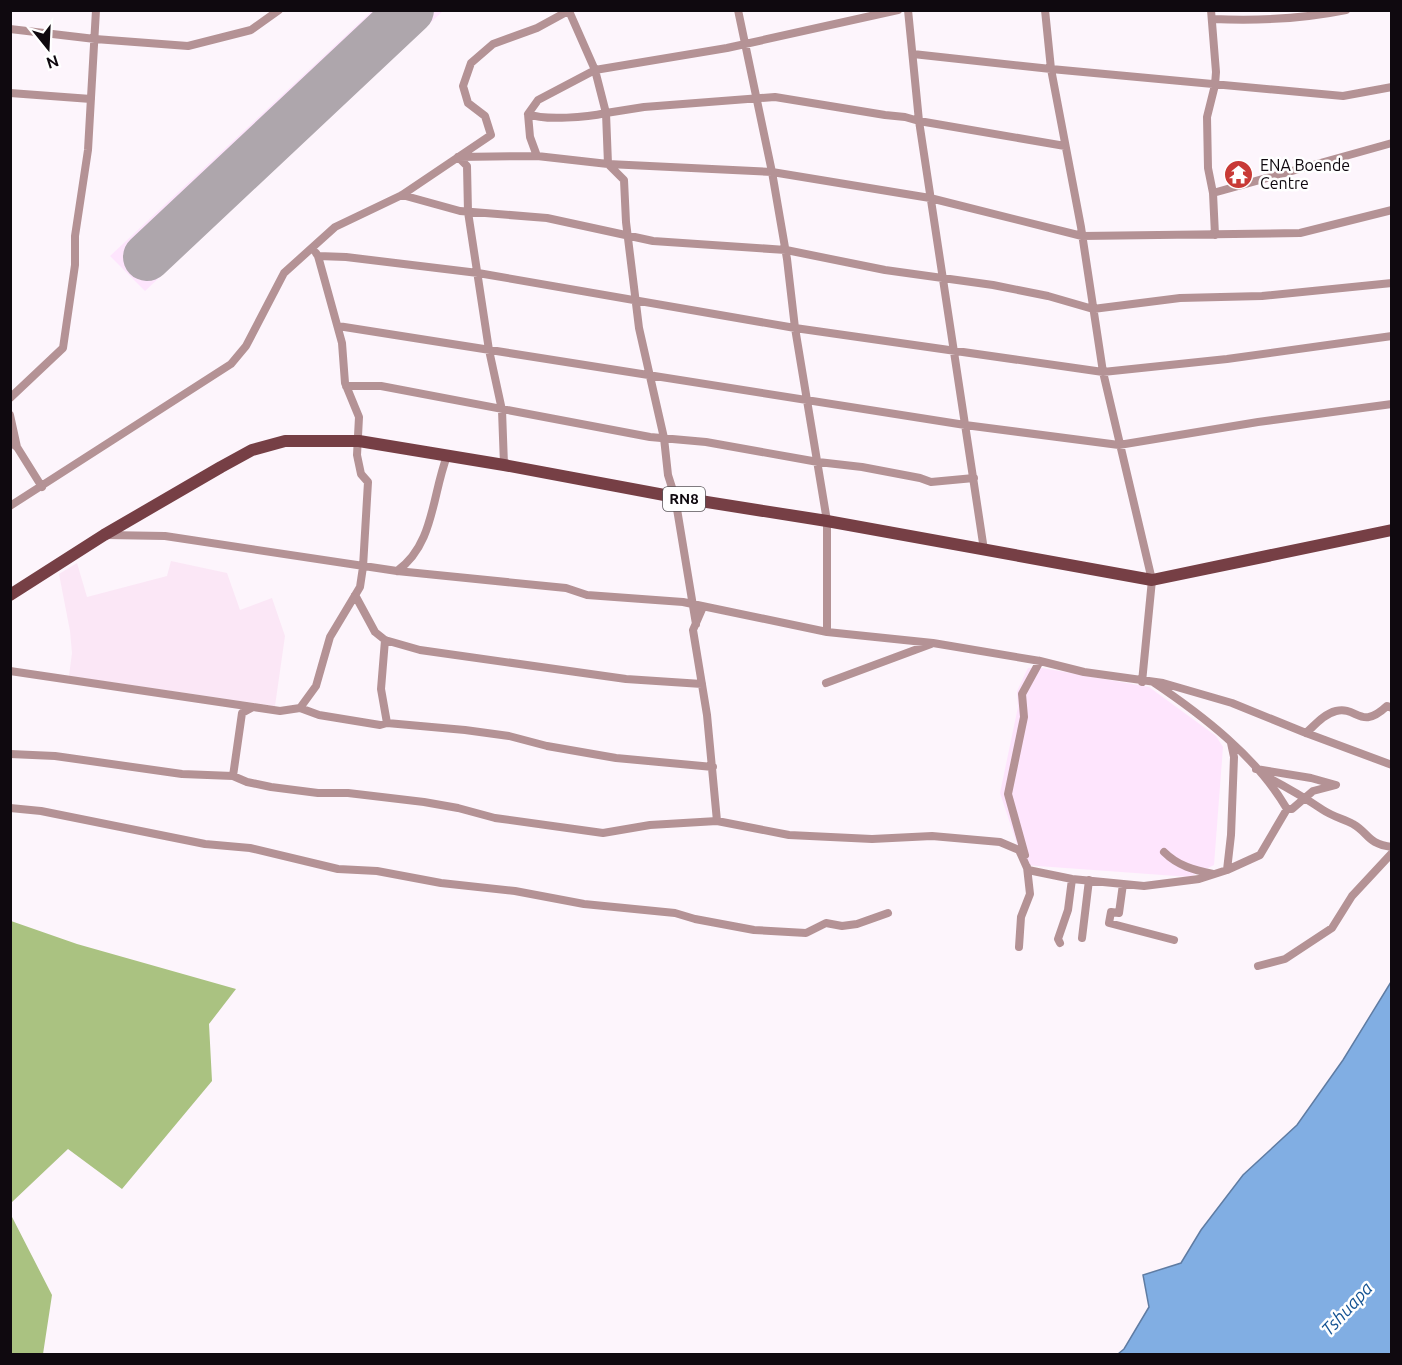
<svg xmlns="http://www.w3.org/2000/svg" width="1402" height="1365" font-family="Ubuntu,sans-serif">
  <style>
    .built { fill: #fee5fd }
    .education { fill: #fbe7f6 }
    .forest { fill: #aac281 }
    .water { fill: #81aee3; stroke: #5f7ca3; stroke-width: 1.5 }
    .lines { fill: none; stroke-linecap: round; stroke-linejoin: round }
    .runway { stroke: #aea6ac; stroke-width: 48 }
    .minor { stroke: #b49295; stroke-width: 8 }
    .primary { stroke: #763f45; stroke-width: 12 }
    .labels { text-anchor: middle; stroke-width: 5; stroke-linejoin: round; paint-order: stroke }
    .shield { fill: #fff; stroke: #575357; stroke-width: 1.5 }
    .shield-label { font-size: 15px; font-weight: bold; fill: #0f090f }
    .poi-label { font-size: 16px; fill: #0f090f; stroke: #fff; text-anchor: start }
    .water-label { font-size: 18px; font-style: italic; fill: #145393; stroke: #fff }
  </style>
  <rect width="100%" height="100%" fill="#fdf5fc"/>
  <!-- built -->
  <path class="built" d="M372,11H443L145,291L110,256Z
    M1037,667L1149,687L1216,736L1223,747L1214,865L1190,877L1024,865L1000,793L1018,707L1017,691L1028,668Z"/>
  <!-- education -->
  <path class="education" d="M171,561L227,573L240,610L272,598L285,636L275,706L69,676L72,653L70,631L59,574L77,563L87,597L167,576Z"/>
  <!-- forest -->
  <path class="forest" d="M11,921L77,944L236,989L209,1024L212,1081L122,1189L68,1149L11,1203Z
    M11,1215L52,1295L43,1354H11Z"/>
  <!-- water -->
  <path class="water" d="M1391,982V1354H1118L1124,1349L1149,1307L1143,1275L1181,1263L1201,1230L1243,1175L1297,1125L1343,1060Z"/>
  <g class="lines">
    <!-- runway -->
    <path class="runway" d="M147,257L410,10"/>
    <!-- minor -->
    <path class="minor" d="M738,10L772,172L787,259L795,328L827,521V632
      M908,10L919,121L984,550
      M1045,10L1051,69L1081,227L1103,372L1152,580L1142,682
      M1211,10L1216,72L1215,85L1207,117L1208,168L1213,193
      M1213,19C1258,21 1302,19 1346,10
      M10,29L95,39L188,46L251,30L279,10
      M913,54L1051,69L1343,96L1392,87
      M10,93L91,99
      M528,114C545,121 588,117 606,113L595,70L569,11
      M537,156L530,137L528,114L538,100L595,70L727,48L898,10
      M458,157L537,156L608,164L772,172L930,198L1082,236L1300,233L1392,210
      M458,157L467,166L468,212L489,350L502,410L504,465
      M402,195L460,211L547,218L653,241L786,250L885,270L993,285L1048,296L1093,309L1180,298L1262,296L1392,283
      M1215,235L1213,193L1392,143
      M318,256L346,257L478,273L795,328L1103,372L1227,359L1392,336
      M338,326L965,425L1119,445L1258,422L1392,404
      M346,386H381L650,437L706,442L818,462L862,467L920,478L931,482L974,478
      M10,398L63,348L75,265V236L88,150L96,10
      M10,415L17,447
      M10,442L17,447L42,487
      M10,506L231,364L246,346L284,273L335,227L402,195L491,135L485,116L468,103L463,86L471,63L493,44L537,28L570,10
      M106,535L165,536L397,571L566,588L587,595L683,602L827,632L933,643L1040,661L1084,672L1163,683L1232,703L1306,733L1392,765
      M397,571C434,545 432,495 447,456
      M355,595L375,632L385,640L420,650L626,679L702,684
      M703,607L693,630L707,715L717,821
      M696,624L675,497L668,475L664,438L639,328L626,222L624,180L608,164L606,113L644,107L775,97L885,115L905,117L919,121L1065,146
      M10,671L253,707
      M826,683L931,644
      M300,708L319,715L380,725L387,723L381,689L385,640
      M387,723L465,730L509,736L547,746L616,758L713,767
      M1306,733C1315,725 1324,714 1336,711C1358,706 1360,731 1387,706L1392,708
      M10,754L55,756L182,774L233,776L247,782L271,787L318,793H348L424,802L458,808L495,818L603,833L650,825L717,821L789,835L872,839L932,836L1000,842L1019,850L1028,870L1072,879L1144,886L1199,879L1227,870L1260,855L1287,809C1257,757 1202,715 1153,682
      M1256,769L1311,778L1336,785L1313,791L1292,809H1287
      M233,776L242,713L253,707L280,711L300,708L316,686L330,637L360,587L363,567L368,482L361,474L357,455L359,417L345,383L342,343L318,256L316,253
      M1267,777C1286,787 1305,798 1323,810C1332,816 1343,819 1353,824C1369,833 1367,844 1392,847
      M10,808L41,811L205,844L250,848L338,869L377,871L441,883L515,891L584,904L675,913L695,919L754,930L806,933L826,923L842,926L857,924L888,913
      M1164,852C1178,866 1194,870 1213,874
      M1025,855L1008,794L1024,717L1022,694L1040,661
      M1227,870L1231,835L1234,757L1231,743
      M1123,884L1119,913L1111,912L1109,923L1174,940
      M1082,938L1089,880
      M1060,943L1058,939L1068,910L1072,879
      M1019,947L1021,917L1030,894L1027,867
      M1258,966L1285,959L1332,928L1352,896L1392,853"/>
    <!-- primary -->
    <path class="primary" d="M10,595L104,535L221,467L252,450L285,441H359L504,465L675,497L827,521L1152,580L1392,530"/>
  </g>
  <!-- icons -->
  <defs>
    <symbol id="temple-disc" viewBox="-11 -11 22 22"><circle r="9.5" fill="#c83a36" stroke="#fff"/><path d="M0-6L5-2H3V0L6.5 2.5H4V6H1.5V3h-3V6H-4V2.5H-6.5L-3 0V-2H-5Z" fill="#fff"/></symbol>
  </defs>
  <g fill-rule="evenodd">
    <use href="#temple-disc" x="1222" y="158" width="33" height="33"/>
  </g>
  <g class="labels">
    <!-- shield labels -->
    <rect class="shield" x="663" y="487" width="42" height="24" rx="4.5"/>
    <g class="shield-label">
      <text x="684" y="504">RN8</text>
    </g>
    <!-- poi labels -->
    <g class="poi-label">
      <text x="1260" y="171">ENA Boende<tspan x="1260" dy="18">Centre</tspan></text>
    </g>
    <!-- water labels -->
    <g class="water-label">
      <text transform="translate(1347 1309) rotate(-47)" y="6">Tshuapa</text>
    </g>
  </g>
  <!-- border -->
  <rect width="1402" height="1365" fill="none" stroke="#0f090f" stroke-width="24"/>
  <!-- north arrow -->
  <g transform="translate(48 48) rotate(162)" stroke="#ffffff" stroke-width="4.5" paint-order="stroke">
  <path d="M0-4.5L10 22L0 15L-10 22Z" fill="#0f090f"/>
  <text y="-9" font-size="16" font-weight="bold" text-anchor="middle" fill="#0f090f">N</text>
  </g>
</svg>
